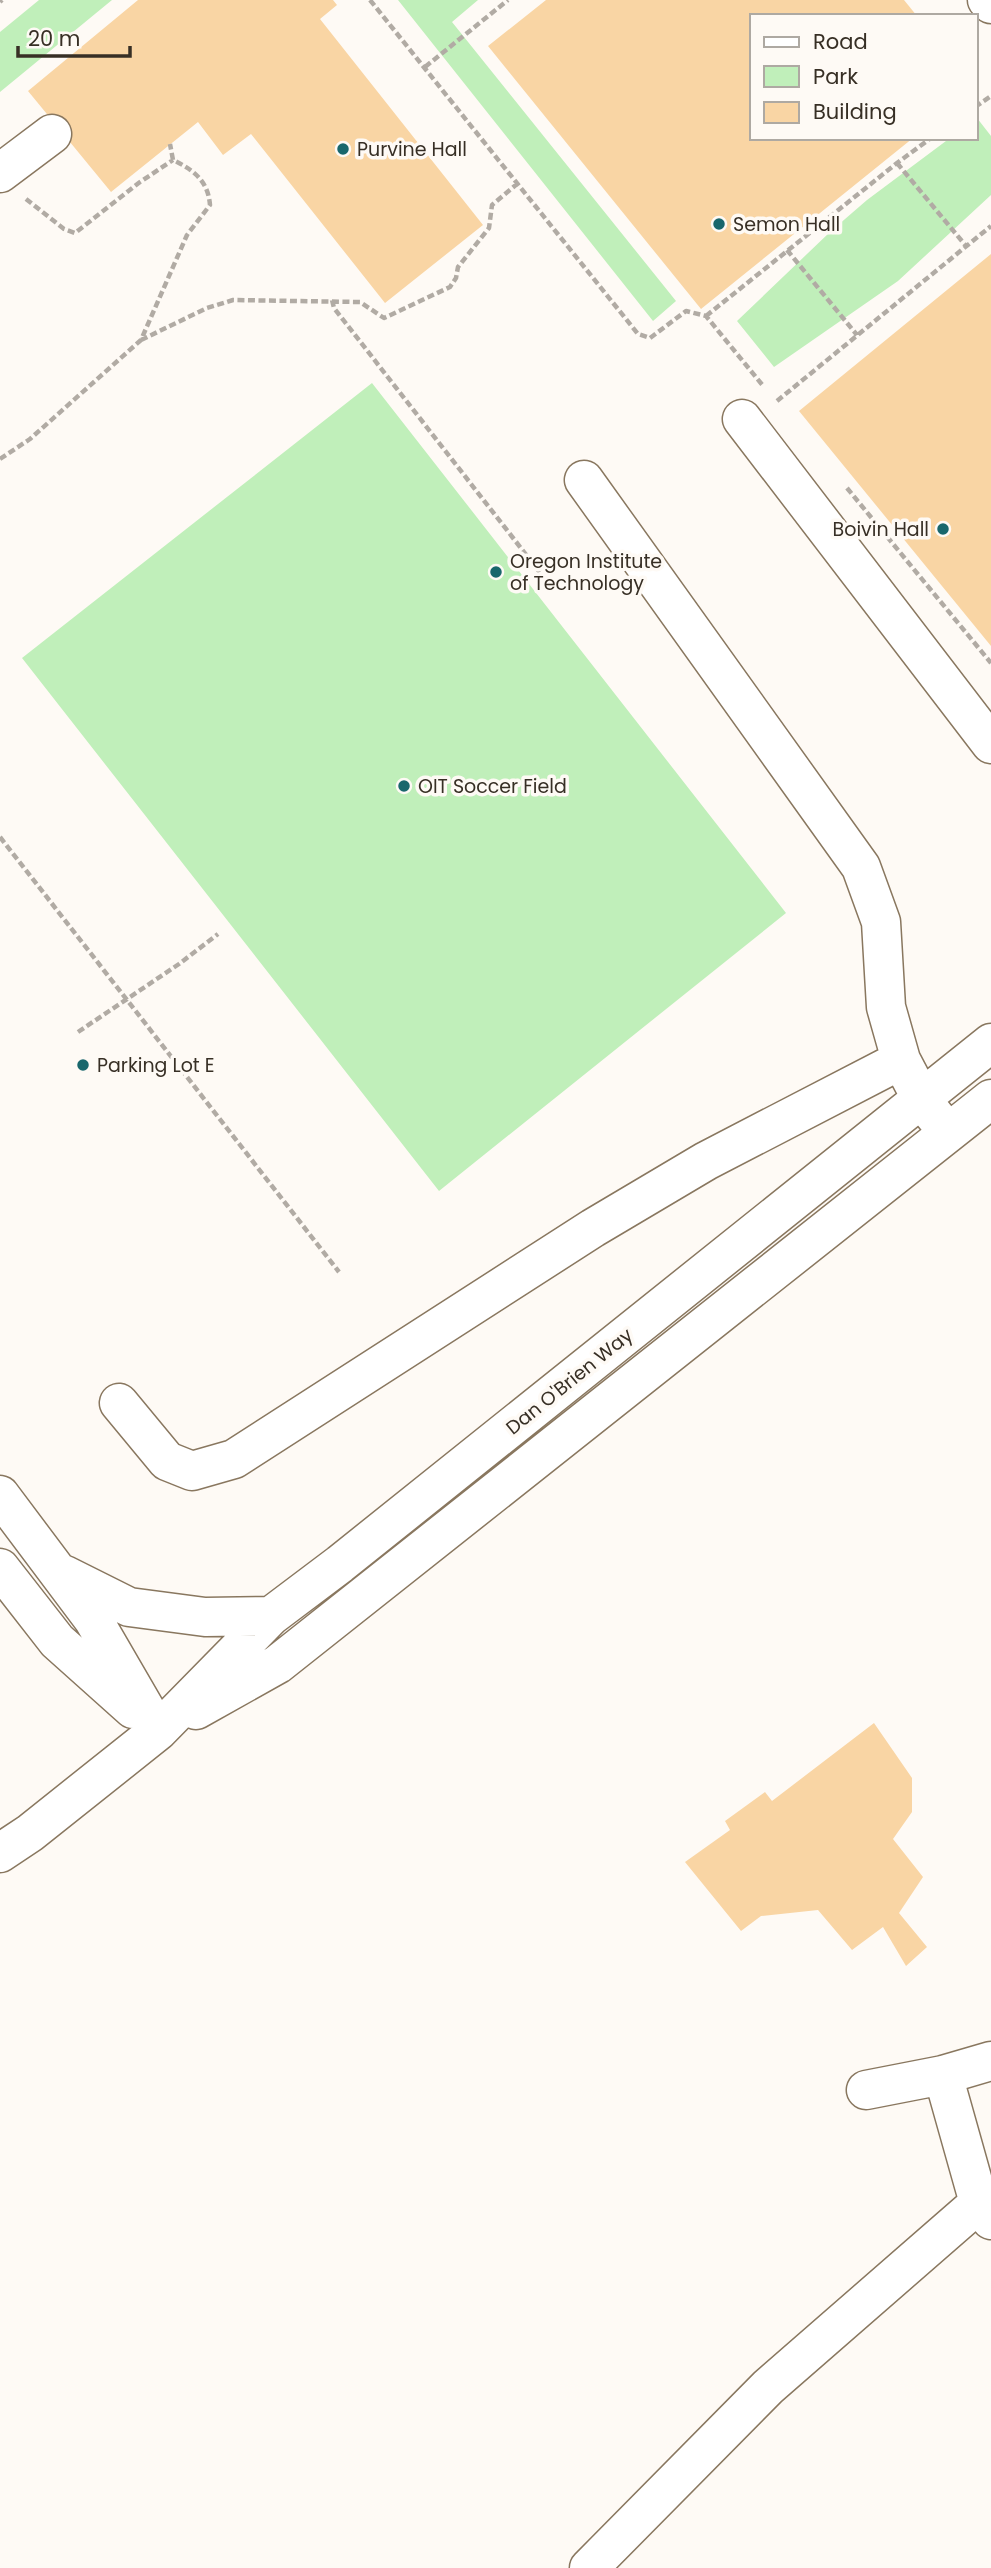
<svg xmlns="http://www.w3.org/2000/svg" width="991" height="2568" font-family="Poppins,sans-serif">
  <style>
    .green { fill: #c0efba }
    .building { fill: #f9d5a4 }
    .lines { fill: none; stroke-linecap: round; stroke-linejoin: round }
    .minor-casing { stroke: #89775f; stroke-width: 41 }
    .path { stroke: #b1aba4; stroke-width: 4.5; stroke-dasharray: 7 3.5; stroke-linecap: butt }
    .minor { stroke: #fff; stroke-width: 38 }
    .poi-dot { fill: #19676c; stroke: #fefaf5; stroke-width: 2.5 }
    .labels { text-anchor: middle; stroke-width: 7; stroke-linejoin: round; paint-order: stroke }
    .poi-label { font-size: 19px; fill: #372f25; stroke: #fefaf5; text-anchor: start }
    .street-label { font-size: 19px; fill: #372f25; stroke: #fefaf5 }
  </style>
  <rect width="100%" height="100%" fill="#fefaf5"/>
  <!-- green -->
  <path class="green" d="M39,0H112L0,92V32Z
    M398,0H478L452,22L676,301L653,321Z
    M977,118L991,136V195L898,281L774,367L737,321L830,232L867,200L950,138H975Z
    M372,383L786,913L439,1191L22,658Z"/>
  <!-- building -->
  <path class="building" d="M138,0H333L337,5L320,19L483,225L385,303L251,134L223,155L198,122L111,192L28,91Z
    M546,0H904L917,16H751V138H913L701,309L488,46Z
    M991,254V646L799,411Z
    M874,1723L912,1778V1812L893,1839L923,1877L899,1913L927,1947L906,1966L883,1927L852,1950L818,1910L761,1916L741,1931L685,1862L730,1830L725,1821L765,1792L772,1801Z"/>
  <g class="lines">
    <defs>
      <path id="minor" d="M987,0L991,4
        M0,173L52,134
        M742,419L991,744
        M584,480L861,867L881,922L886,1007L901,1060
        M119,1403L167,1461L192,1471L234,1459L593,1228L706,1161L901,1060L922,1100L938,1120
        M0,1495L93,1619L158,1731
        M0,1568L57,1641L133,1709
        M65,1575L129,1607L205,1617L271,1616
        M196,1710L278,1664L991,1099
        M0,1853L30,1833L158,1731L271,1616L340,1564L991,1043
        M943,2075L979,2203L991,2220
        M866,2090L943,2075L991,2061
        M589,2568L768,2387L979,2203"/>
    </defs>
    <!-- minor casing -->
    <use href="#minor" class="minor-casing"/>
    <!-- path -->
    <path class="path" d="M370,0L638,334L650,338L686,311L706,316L764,387
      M0,2L2,0
      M425,67L508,0
      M975,107L991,96
      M897,163L966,246
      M26,199L64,229L75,233L140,182L173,160
      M787,250L857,335
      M332,300L334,308L545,579
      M706,316L897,163L931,138
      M141,340L207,308L233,300L360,302L384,318L450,287L456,278L458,267L489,228L492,205L517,184
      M777,401L991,226
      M0,459L30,439L141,340L187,235L210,205C208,181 194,170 173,160L170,144
      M847,488L991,663
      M0,837L339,1272
      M78,1032L179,964L218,934"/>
    <!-- minor -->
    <use href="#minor" class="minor"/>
  </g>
  <!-- markers -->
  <g class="poi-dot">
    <circle cx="343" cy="149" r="7"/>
    <circle cx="719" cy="224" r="7"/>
    <circle cx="943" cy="529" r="7"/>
    <circle cx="496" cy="572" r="7"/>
    <circle cx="404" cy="786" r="7"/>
    <circle cx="83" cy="1065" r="7"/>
  </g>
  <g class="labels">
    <!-- poi labels -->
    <g class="poi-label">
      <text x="357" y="156">Purvine Hall</text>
      <text x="733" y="231">Semon Hall</text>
      <text x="929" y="536" text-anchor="end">Boivin Hall</text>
      <text x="510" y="568">Oregon Institute<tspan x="510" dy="22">of Technology</tspan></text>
      <text x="418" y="793">OIT Soccer Field</text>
      <text x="97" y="1072">Parking Lot E</text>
    </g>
    <!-- street labels -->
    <g class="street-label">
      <text transform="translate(569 1381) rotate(-39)" y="7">Dan O'Brien Way</text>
    </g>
  </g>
  <!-- legend -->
  <rect x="750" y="14" width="228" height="126" fill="#fefaf5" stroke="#aea9a2" stroke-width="2"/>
  <rect x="764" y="37" width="35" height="10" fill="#ffffff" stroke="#aea9a2" stroke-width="2"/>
  <text x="813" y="49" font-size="21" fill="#372f25">Road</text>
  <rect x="764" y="66" width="35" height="21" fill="#c0efba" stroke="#aea9a2" stroke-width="2"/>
  <text x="813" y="84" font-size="21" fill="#372f25">Park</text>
  <rect x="764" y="102" width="35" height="21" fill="#f9d5a4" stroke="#aea9a2" stroke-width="2"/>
  <text x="813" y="119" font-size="21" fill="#372f25">Building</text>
  <!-- scale -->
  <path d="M18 46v10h112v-10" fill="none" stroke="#372f25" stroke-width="3.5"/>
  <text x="28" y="46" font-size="21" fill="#372f25" stroke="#fefaf5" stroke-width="5" paint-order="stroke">20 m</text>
</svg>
